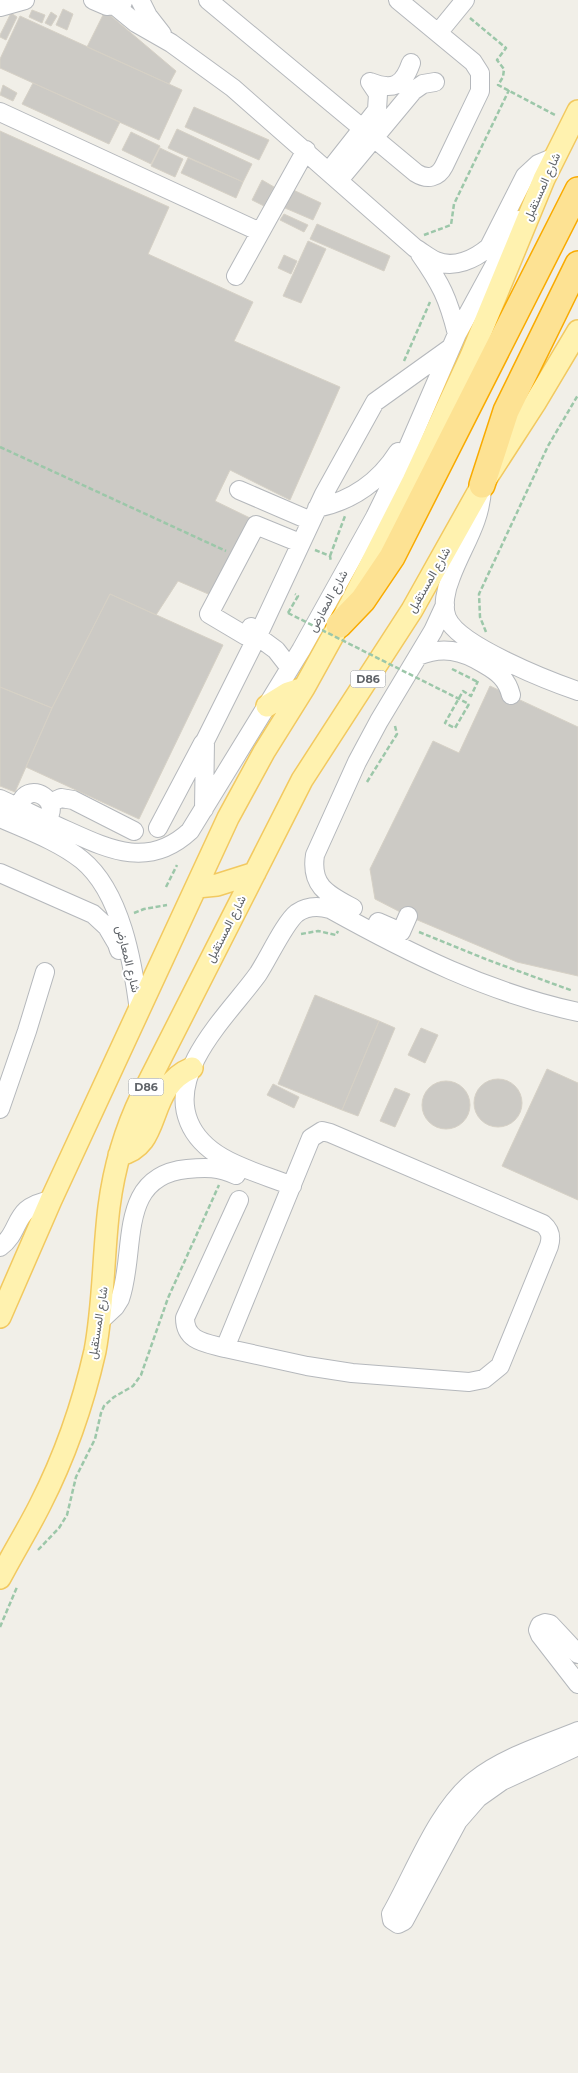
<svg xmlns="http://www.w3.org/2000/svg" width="578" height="2073" font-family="Montserrat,Vazirmatn,sans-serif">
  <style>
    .building { fill: #cccac5; stroke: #d6d1c6 }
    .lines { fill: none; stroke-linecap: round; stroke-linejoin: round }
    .minor-casing { stroke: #b5b8bc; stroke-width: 20 }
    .major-casing { stroke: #f2c960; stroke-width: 24 }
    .highway-casing { stroke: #f9ab00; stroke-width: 28 }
    .path { stroke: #9cc7a9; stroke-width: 2.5; stroke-dasharray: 5 2.5; stroke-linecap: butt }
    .minor { stroke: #fff; stroke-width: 18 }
    .major { stroke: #fff2af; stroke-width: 21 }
    .highway { stroke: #fde293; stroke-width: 25 }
    .path-bridge { stroke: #9cc7a9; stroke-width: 2.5; stroke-dasharray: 5 2.5; stroke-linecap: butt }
    .labels { text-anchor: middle; stroke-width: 4; stroke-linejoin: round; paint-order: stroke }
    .shield { fill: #fff; stroke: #8f9295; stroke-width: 1 }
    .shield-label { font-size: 11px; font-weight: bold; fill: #5f6368 }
    .street-label { font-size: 12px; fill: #5f6368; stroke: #fff }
  </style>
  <rect width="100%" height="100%" fill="#f1efe8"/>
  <!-- building -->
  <path class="building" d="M63,9L73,14L67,30L56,25Z
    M32,10L45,15L42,23L29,17Z
    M105,11L176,71L169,84L87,47Z
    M51,12L57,16L51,26L45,23Z
    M11,13L17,17L6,40L0,37V35Z
    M20,16L182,90L159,140L0,68V59Z
    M33,83L120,122L109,144L22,104Z
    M3,85L17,93L13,101L0,95Z
    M194,107L269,140L259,160L185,127Z
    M177,129L252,164L243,182L168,148Z
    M0,131L169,207L148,254L253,302L234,341L340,387L290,500L230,470L215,501L250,518L213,596L178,581L156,615L110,594L52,708L0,687Z
    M131,132L160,146L151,164L122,150Z
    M160,148L183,159L175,177L151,166Z
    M188,158L243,182L236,198L181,173Z
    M262,180L274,187L264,206L252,200Z
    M289,188L321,203L313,220L285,208L288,201L284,199Z
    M284,214L308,225L304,232L280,220Z
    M317,224L390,256L384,271L310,239Z
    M308,241L326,249L301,303L283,296Z
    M284,255L297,261L291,274L278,268Z
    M110,594L223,645L139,819L26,767L52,708Z
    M490,686L578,727V976L517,962L408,916L375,899L370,869L433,741L459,753Z
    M0,687L52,708L15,792L0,786Z
    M315,995L379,1021L342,1110L278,1084Z
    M379,1021L395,1028L358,1116L342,1110Z
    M421,1028L438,1035L425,1063L408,1055Z
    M547,1069L578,1083V1200L502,1166Z
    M474 1103a24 24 0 1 1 48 0a24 24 0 1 1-48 0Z
    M422 1105a24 24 0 1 1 48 0a24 24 0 1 1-48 0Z
    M273,1084L299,1097L294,1108L267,1095Z
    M395,1088L410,1094L395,1127L380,1121Z"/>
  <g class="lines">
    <defs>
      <path id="minor" d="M93,0L107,6L123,2
        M140,0L148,16L162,34
        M208,0L416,173C427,180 438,178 444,166L480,91V73L473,62L398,0
        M114,5L136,23L171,43L233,88L415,248C422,252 429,258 436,261C454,269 475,259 489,247L525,176L538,164L555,157
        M0,7L25,0
        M438,33L465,0
        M370,82C393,91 403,86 411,63
        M0,112L260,232
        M329,171L377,110L378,94L370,82
        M339,180L413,91L423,84L435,82
        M420,254C441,284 448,298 457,334
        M236,276L306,150
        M482,488C481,522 462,547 451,577C446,589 442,606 447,618C459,646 549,681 578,691
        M239,490L311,521
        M317,508C351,501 379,482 398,452
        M259,631L251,627L246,636L209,614L256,525L300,543
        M257,636L276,650L290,668
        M418,656C442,646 462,650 484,664C498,672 507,679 511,695
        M0,799C22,809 44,820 66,830C110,850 149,869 190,831L301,650L375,517L399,468L457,334L519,220
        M50,803L61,798L73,800L134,831
        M18,807C20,804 22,799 24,797C36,786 55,800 50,814
        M204,809L205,741L260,631L324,494L375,402L449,349
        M0,818C27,830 58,841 82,860C121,892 133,963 139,1011
        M158,828L203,743
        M0,873L93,914L107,927L117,944L119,950
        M353,908C329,895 310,887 315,855L357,762L379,721L433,631L445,605
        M378,922L401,932L408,916
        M0,1109L27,1031L45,972
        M322,1131L330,1133L543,1224C550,1230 552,1236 549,1246L500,1366L484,1379L469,1382L352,1373L307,1366L225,1348L311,1138Z
        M292,1186C255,1171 205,1161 189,1122C167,1070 231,1012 258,974C268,959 285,922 297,913C307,906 319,906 330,909C409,953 489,993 578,1012
        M0,1247C23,1230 11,1207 51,1200
        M100,1321L115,1307L120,1299C137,1251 116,1176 187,1169C206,1167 219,1167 236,1175
        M225,1348C207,1343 185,1342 185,1318L239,1200
        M578,1654L550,1624L545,1623L540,1625L538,1630L540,1635L578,1684
        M578,1731C544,1745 504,1757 475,1780C437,1810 415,1872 391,1914L392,1920L398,1924L404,1921L458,1821L478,1798L502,1781L578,1746"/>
      <path id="major" d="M267,706L288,693L304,688
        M197,887L217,885L255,873
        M119,1155C164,1146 144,1088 192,1068
        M0,1317L51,1200L228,818L264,752L304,688L351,603L413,481L471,356L544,179L578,111
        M0,1578C13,1553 28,1529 40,1505C65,1456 83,1404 95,1351C104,1303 103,1255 109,1207C114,1168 125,1130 142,1095L302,780L412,610L482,485L535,403L578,331"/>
      <path id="highway" d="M482,485L506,411L578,264
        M339,625L363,600L392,557L578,190"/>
    </defs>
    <!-- minor casing -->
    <use href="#minor" class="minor-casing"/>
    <!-- major casing -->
    <use href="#major" class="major-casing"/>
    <!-- highway casing -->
    <use href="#highway" class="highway-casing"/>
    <!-- path -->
    <path class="path" d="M470,18L506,48L497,60L504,69L503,77L498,85L557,116
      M424,235L451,225L454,204L509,90
      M404,361L430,302
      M0,447L226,551
      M315,550L330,556L331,562
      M330,556L345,516
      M288,613L298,596L295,594
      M486,632L480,617L479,594L548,446L578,395
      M452,669L478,682
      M469,704L455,728L445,723L463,691L471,696L478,681
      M367,782L397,734L395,726
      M166,887L177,865
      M134,913L144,909L167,905
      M419,932L488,960L573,991
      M301,934L318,931L336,935L338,931
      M38,1550L59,1528L67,1515L76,1477L95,1439L101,1413L104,1406L114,1397L133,1386L141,1375L168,1298L219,1185
      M0,1627L17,1587"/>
    <!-- minor -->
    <use href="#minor" class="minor"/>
    <!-- major -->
    <use href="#major" class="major"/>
    <!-- highway -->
    <use href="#highway" class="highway"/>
    <!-- path-bridge -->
    <path class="path-bridge" d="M288,613L469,704"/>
  </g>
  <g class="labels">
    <!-- shield labels -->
    <g class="shield">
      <rect x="350.5" y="670.5" width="35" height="17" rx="4"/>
      <rect x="128.5" y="1078.5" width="35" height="17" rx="4"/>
    </g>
    <g class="shield-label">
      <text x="368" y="683">D86</text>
      <text x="146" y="1091">D86</text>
    </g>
    <!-- street labels -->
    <g class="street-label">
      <text transform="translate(542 187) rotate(-66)" y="4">شارع المستقبل</text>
      <text transform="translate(429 580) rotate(-60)" y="4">شارع المستقبل</text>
      <text transform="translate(328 601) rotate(-61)" y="4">شارع المعارض</text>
      <text transform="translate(226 929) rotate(-63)" y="4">شارع المستقبل</text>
      <text transform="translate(128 959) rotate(76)" y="4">شارع المعارض</text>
      <text transform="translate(98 1323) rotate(-81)" y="4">شارع المستقبل</text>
    </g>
  </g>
</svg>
